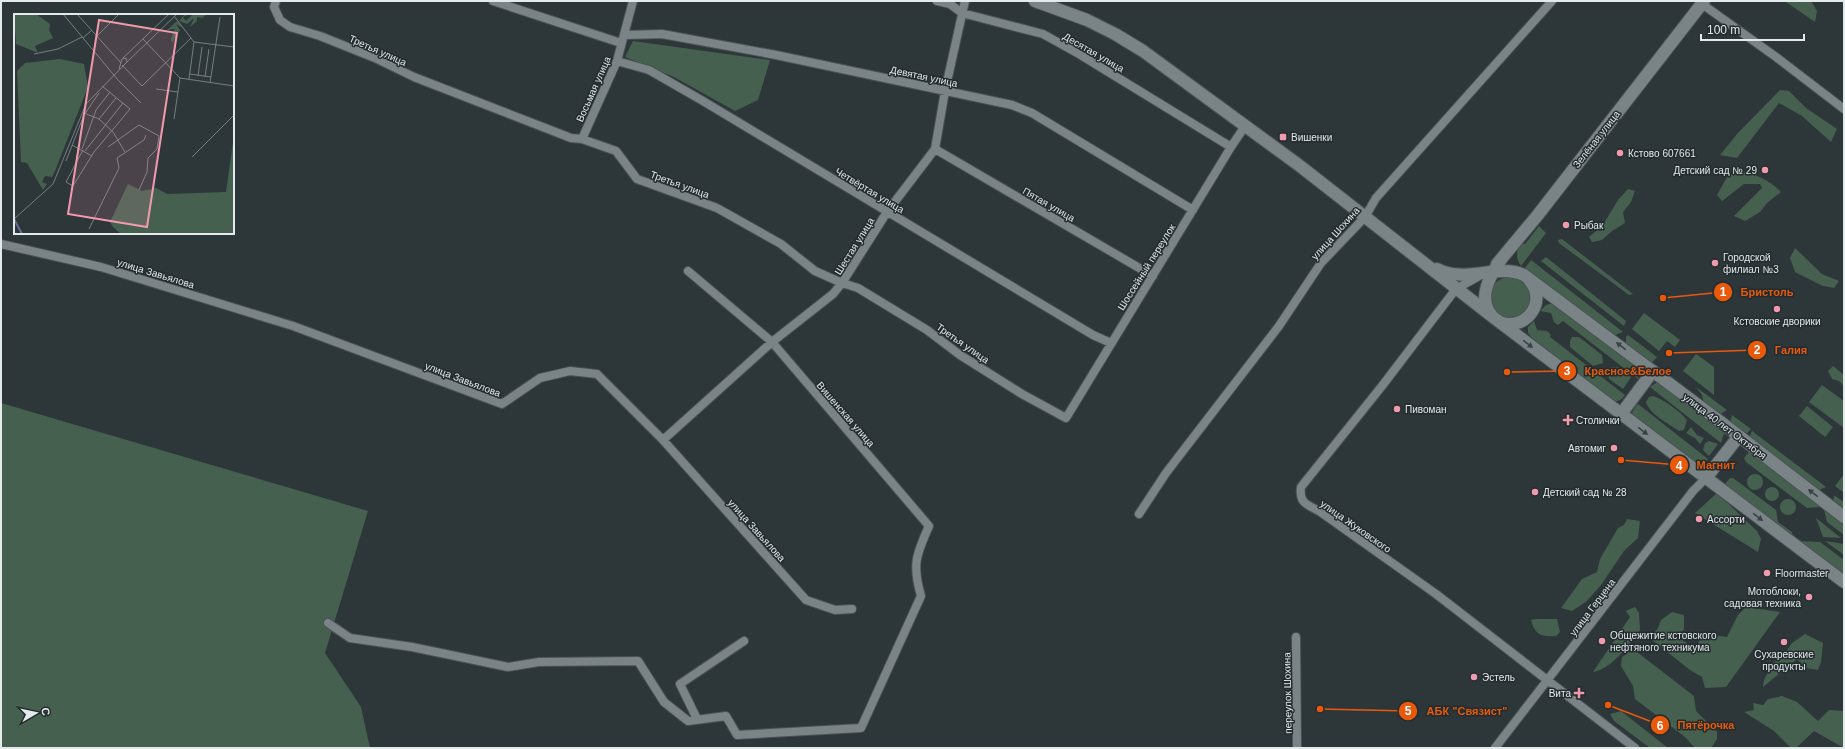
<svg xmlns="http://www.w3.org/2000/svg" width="1845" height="749" font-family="Helvetica,sans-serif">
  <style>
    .green { fill: #466050 }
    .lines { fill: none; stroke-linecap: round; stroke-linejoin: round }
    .street-casing { stroke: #4b5255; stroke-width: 10 }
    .secondary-casing { stroke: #4b5255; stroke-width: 14 }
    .street { stroke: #7a8487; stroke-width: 8 }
    .secondary { stroke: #7a8487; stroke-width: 12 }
    .oneway { fill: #394244 }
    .poi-dot { fill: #f29aad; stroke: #232c2e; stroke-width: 1.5 }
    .labels { text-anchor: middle; stroke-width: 3; stroke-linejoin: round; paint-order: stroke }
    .street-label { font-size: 10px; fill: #e4e9eb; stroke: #232c2e }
    .poi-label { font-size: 10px; fill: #e4e9eb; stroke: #232c2e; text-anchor: start }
    .inset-river { fill: none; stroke: #646b94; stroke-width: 2 }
    .inset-road { fill: none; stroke: #767e80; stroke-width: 1 }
    .view { fill: #f29aad; fill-opacity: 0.15; stroke: #f29aad; stroke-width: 2 }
    .inset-edge { fill: none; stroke: #e4e9eb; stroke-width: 2 }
    .leader { fill: none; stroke: #e8590c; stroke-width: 1.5 }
    .callout-dot { fill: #e8590c; stroke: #232c2e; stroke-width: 1.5 }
    .mark-label { font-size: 12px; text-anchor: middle; font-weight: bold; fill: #fff }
    .callout-label { font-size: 11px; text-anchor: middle; font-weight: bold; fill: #e8590c; stroke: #232c2e; stroke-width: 3; stroke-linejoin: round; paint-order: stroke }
  </style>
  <rect width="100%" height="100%" fill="#2d3639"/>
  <!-- green -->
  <path class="green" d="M1787,1H1811L1817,11L1815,22L1786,2Z
    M633,41L770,60L758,100L735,111L674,77L625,57Z
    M1780,90L1789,91L1806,108L1837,129L1831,142L1802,116L1779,103L1737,158L1720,155L1737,134Z
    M1739,171C1755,174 1770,180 1781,192L1768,202L1760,212L1745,221L1734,216L1762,188L1760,184H1744L1722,201L1717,195L1727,177Z
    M1628,189L1635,191L1631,202L1623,212L1625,223L1612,231L1602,240L1592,242L1589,237L1603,225L1618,200Z
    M1539,226L1546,233L1521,266C1515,258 1516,250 1522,243L1525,244Z
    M1562,239L1633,294L1629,295L1559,243L1558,240Z
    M1795,248L1822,274L1839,281L1834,288L1823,286L1795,272L1790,258Z
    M1546,257L1626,321L1624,326L1541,261Z
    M1531,260L1623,332L1615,335L1524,269Z
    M1489 298a21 21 0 1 1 42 0a21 21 0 1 1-42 0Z
    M1553,303L1638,366L1639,370L1638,379L1563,321L1558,325L1554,322L1551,313L1540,311L1546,305Z
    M1644,313L1680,340L1675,347L1667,341L1659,351L1632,329Z
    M1534,321L1537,330L1547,331L1551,335L1550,337L1625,395C1622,400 1618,402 1612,401L1531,337L1528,333V327Z
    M1628,335L1657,357L1650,365L1626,347V337Z
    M1572,337H1579L1602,355L1603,363L1593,366L1570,347V341Z
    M1696,354L1714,367V395L1683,371Z
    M1833,366L1844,375V386L1839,381L1832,379L1828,371Z
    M1617,367L1631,377L1623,389L1609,379L1608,368Z
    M1656,383H1659L1724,433L1721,443L1650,387Z
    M1822,385L1844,401V428L1809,402Z
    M1696,387L1727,410L1719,415L1704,404L1702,395Z
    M1653,396C1665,400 1679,411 1687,420L1684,430L1679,431C1668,423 1650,415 1646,402L1649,397Z
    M1,403L368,511L325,653L361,707L370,748H1Z
    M1638,404L1708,459L1701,467L1631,415L1635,407Z
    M1807,406L1833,427L1825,437L1799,416Z
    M1732,415L1751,429L1744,436L1730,424Z
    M1691,427L1697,435L1704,438L1700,444L1695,438L1686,433Z
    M1752,431L1826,487L1817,491L1749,438Z
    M1709,441L1718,444L1709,456L1703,450L1705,443Z
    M1749,452L1821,507L1807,508L1746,462L1744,458Z
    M1844,474V493L1835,486Z
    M1747 482a8 8 0 1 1 16 0a8 8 0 1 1-16 0Z
    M1730,478H1733L1776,510L1778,522L1792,532L1793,537L1724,485Z
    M1765 494a7 7 0 1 1 14 0a7 7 0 1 1-14 0Z
    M1717,493L1757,531L1761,539L1758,552L1695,513Z
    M1834,495L1844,502V511L1833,503Z
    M1780 507a8 8 0 1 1 16 0a8 8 0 1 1-16 0Z
    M1824,510L1844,525V535L1827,522Z
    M1816,518L1841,538L1823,537Z
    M1627,519L1640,521L1638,538L1624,551L1601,585L1587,601L1572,611L1561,608L1582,579L1597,572L1600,559L1618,528L1624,525Z
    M1799,541L1820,542L1844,560V575Z
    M1825,541L1844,544V555Z
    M1635,607L1639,613L1640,630C1629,645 1612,669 1593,672L1630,617L1626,611Z
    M1746,607L1780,612L1726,687L1705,688L1702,677L1690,670L1647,636L1657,630L1661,620L1672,612L1684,615V629L1677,637L1696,649L1701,636L1712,635L1727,637L1738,615Z
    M1536,619H1557L1560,632L1556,636C1541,637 1535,635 1531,620Z
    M1805,634L1823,643L1821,662L1818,670L1806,668L1797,659L1763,687L1764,680L1769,670L1777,659L1786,652L1792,643Z
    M1633,649L1694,696L1696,711L1717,732V739L1711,748H1695L1685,737L1635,699L1633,686L1621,666L1622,657Z
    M1782,696L1797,702L1818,721L1829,710L1844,711V748L1814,731L1796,748H1791L1774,731L1744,712L1754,710L1753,703L1763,705L1768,699Z
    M1621,711L1668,748H1650L1614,721L1610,714Z"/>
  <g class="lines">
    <defs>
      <path id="street" d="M276,1L274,7L280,20L290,27L320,36L375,58L414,77L571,138L582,139L616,151L637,179L717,208L781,244L815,271L842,283L858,288L927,330L960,355L1022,394L1066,418L1231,147L1245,126
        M493,1L621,43
        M937,1L950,4L962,13L1043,34L1079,54L1231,147
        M1702,4L1776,57L1844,109
        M625,35L662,34L776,55L1012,105L1032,113L1193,210
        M617,61L649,70L703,101L1093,335L1111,343
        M582,139L617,61L633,1
        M935,149L1153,276
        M1,244L101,267L293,326L502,404L540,378L570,371L597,374L663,440L806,600L835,610L852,609
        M1481,275L1456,289L1449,298L1382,386L1301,487C1299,503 1306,504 1319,511L1436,594L1635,748
        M663,440L772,342L833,294L842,283L887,212L935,149L945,91L965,1
        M1139,514L1166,473L1279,326L1321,263L1365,217L1376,198L1552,1
        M328,623L350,638L412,647L508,667L539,662L638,661L664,702L688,721L726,716L737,735L861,728L921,596C912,565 916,555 929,526L772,342L688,271
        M1296,637L1297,748
        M697,719L680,684L744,641
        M1495,748L1693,491L1706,478"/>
      <path id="secondary" d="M1035,1L1087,20L1115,34L1143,51L1300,166L1493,317
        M1502,258C1490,275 1476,299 1493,317L1844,582
        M1497,264L1537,216L1704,1
        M1437,269C1466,284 1497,263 1524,275L1722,423L1844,517
        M1500,322C1525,332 1548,302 1530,281
        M1621,414L1653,371
        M1706,478L1739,436"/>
    </defs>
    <!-- street casing -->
    <use href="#street" class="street-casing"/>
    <!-- secondary casing -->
    <use href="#secondary" class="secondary-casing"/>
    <!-- street -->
    <use href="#street" class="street"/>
    <!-- secondary -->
    <use href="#secondary" class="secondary"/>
  </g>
  <!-- one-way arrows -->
  <defs><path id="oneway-solid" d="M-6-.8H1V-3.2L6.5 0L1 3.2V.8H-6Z"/></defs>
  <g class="oneway">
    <use href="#oneway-solid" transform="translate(1528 344) rotate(37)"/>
    <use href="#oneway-solid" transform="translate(1621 346) rotate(-143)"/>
    <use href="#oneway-solid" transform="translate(1643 431) rotate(37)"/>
    <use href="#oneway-solid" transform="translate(1813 493) rotate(-143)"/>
    <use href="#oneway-solid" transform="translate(1758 517) rotate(37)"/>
  </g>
  <!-- markers -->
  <g class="poi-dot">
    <rect x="1279" y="133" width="8" height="8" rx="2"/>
    <circle cx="1620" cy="153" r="4"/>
    <circle cx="1765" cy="170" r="4"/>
    <circle cx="1566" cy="225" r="4"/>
    <circle cx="1715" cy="263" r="4"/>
    <circle cx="1777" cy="309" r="4"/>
    <circle cx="1397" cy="409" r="4"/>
    <path d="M1566 414h4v4h4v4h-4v4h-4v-4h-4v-4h4z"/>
    <circle cx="1614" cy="448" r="4"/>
    <circle cx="1535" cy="492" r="4"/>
    <circle cx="1699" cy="519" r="4"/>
    <circle cx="1767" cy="573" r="4"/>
    <circle cx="1809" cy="597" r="4"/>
    <circle cx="1602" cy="641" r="4"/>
    <circle cx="1784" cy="642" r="4"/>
    <circle cx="1474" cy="677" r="4"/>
    <path d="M1577 687h4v4h4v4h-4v4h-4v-4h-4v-4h4z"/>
  </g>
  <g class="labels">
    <!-- street labels -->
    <g class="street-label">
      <text transform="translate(378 50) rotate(24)" y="4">Третья улица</text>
      <text transform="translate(1094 52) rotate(30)" y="4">Десятая улица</text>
      <text transform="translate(924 76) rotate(12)" y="4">Девятая улица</text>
      <text transform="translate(593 89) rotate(-66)" y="4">Восьмая улица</text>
      <text transform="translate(1596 139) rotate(-52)" y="4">Зелёная улица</text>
      <text transform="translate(680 184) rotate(20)" y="4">Третья улица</text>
      <text transform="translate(870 190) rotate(31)" y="4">Четвёртая улица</text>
      <text transform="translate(1049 204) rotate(30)" y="4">Пятая улица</text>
      <text transform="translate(1335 233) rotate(-48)" y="4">улица Шохина</text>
      <text transform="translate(854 246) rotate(-58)" y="4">Шестая улица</text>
      <text transform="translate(1146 267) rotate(-58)" y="4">Шоссейный переулок</text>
      <text transform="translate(156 273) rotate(17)" y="4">улица Завьялова</text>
      <text transform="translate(963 343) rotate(35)" y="4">Третья улица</text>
      <text transform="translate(463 379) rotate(21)" y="4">улица Завьялова</text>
      <text transform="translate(846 414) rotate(49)" y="4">Вишенская улица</text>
      <text transform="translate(1725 426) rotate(37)" y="4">улица 40 лет Октября</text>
      <text transform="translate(1356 526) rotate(35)" y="4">улица Жуковского</text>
      <text transform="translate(757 530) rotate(48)" y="4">улица Завьялова</text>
      <text transform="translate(1592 607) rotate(-53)" y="4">улица Герцена</text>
      <text transform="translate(1287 693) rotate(-91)" y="4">переулок Шохина</text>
    </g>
    <!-- poi labels -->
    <g class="poi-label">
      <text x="1291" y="141">Вишенки</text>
      <text x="1628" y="157">Кстово 607661</text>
      <text x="1757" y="174" text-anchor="end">Детский сад № 29</text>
      <text x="1574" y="229">Рыбак</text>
      <text x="1723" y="261">Городской<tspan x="1723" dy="12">филиал №3</tspan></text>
      <text x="1777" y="325" text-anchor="middle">Кстовские дворики</text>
      <text x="1405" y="413">Пивоман</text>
      <text x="1576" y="424">Столички</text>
      <text x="1606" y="452" text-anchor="end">Автомиг</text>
      <text x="1543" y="496">Детский сад № 28</text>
      <text x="1707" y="523">Ассорти</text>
      <text x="1775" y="577">Floormaster</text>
      <text x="1801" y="595" text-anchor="end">Мотоблоки,<tspan x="1801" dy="12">садовая техника</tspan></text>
      <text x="1610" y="639">Общежитие кстовского<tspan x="1610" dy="12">нефтяного техникума</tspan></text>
      <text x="1784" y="658" text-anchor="middle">Сухаревские<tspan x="1784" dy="12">продукты</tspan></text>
      <text x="1482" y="681">Эстель</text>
      <text x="1571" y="697" text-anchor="end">Вита</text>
    </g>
  </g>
  <!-- overview -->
  <g transform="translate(14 14)">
    <rect width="220" height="220" fill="#2d3639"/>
    <path d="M0,0H22L36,10L35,16L39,24L21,32L24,39L2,30ZM171,0H176L169,3L172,7L178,1H192L188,4L183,3V7L176,13L180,4L173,10L165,7ZM163,7L169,14L162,10L166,16L158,29L157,25L161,15L153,16ZM46,45L70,50L74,73L41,157L38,163L31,162L28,168L33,170L29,176L13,149L7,148L3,57L11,49ZM220,121V220H107L99,213L96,208L114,170L128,177L142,174L153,180L212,178Z" fill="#466050"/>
    <path class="inset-river" d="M0,205L8,220"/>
    <path class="inset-road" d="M49,0L104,66L127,89M63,0L107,49M160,2L180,28L220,33M83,22L105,0M69,24L78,16M129,25L166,64L220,72M20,40L44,35L68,23M109,44L155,0M113,48L163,0M108,51L128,72L177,24M176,60L197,63M184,62L188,33M191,63L195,35M175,65L180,28M196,69L206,3M142,75L164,78M70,99L85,105L99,118L111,138M85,105L102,84M160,105L166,64M58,131L78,142M94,133L125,111L145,122L143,135L134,144L133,158L125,176M68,135L82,96L96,78M69,136L52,168L59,172L80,138L116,95L88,72M71,137L109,89M178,143L220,101M52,147L70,101L85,79M0,205L39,170L72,90L113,48L112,44L108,45L105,55M75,215L105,154L103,144L130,126L132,121"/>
    <path class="view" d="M85,6L163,19L133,213L54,200Z"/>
    <rect width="220" height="220" class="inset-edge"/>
  </g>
  <!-- callouts -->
  <path class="leader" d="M1663 298L1723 292M1669 353L1757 350M1507 372L1567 371M1621 460L1679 465M1320 709L1408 711M1608 705L1660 725"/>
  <g class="callout-dot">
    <circle cx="1663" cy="298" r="4"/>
    <circle cx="1669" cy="353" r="4"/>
    <circle cx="1507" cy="372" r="4"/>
    <circle cx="1621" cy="460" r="4"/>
    <circle cx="1320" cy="709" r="4"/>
    <circle cx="1608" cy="705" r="4"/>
    <circle cx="1723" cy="292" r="10"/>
    <circle cx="1757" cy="350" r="10"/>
    <circle cx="1567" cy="371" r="10"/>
    <circle cx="1679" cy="465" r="10"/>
    <circle cx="1408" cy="711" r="10"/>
    <circle cx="1660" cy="725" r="10"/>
  </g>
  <g class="mark-label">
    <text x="1723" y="296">1</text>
    <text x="1757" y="354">2</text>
    <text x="1567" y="375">3</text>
    <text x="1679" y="470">4</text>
    <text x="1408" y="715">5</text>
    <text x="1660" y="730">6</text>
  </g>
  <g class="callout-label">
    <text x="1767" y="296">Бристоль</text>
    <text x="1791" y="354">Галия</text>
    <text x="1628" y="375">Красное&amp;Белое</text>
    <text x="1716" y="469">Магнит</text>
    <text x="1467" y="715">АБК "Связист"</text>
    <text x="1706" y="729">Пятёрочка</text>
  </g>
  <!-- border -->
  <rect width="1845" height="749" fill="none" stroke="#e4e9eb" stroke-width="4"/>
  <!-- north arrow -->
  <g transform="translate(36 713) rotate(81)" stroke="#232c2e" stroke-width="3" paint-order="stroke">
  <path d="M0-3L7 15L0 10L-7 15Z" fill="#e4e9eb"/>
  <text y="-6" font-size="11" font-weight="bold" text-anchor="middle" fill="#e4e9eb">С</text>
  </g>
  <!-- scale -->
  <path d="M1701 34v6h103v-6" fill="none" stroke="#e4e9eb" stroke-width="2"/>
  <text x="1707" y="34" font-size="12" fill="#e4e9eb" stroke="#232c2e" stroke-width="3" paint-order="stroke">100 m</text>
</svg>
